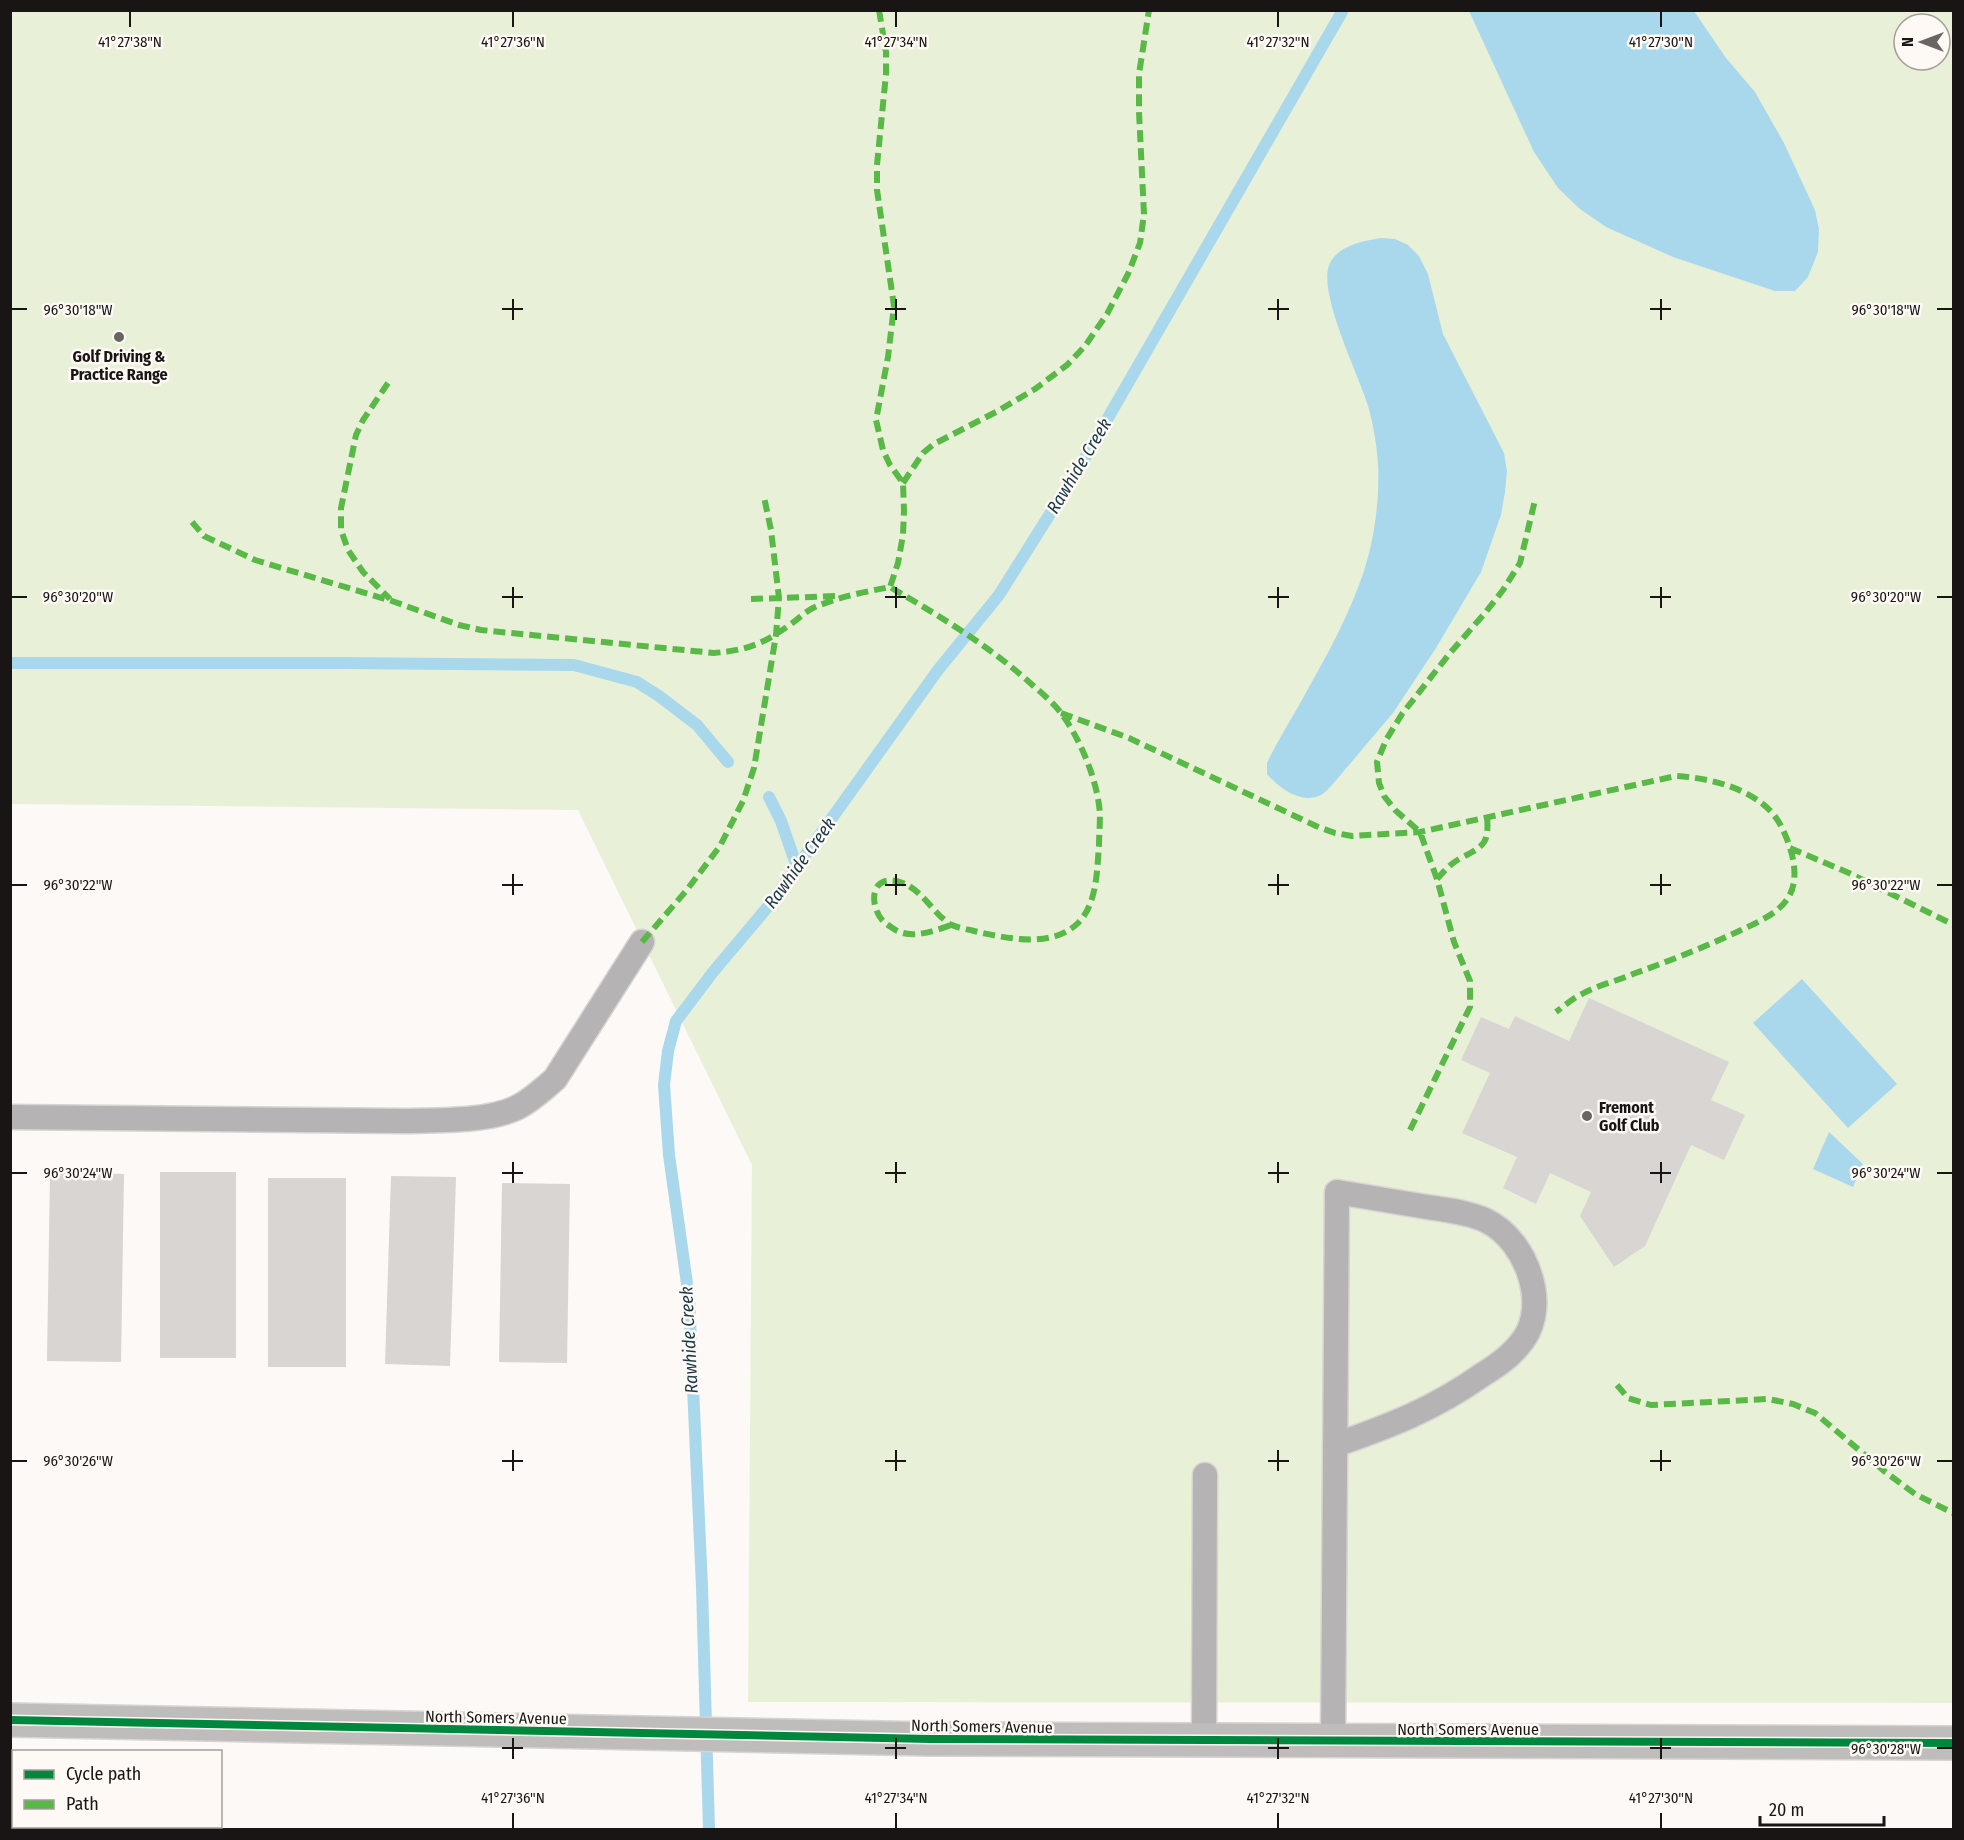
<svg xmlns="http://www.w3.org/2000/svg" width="1964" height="1840" font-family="'Fira Sans Condensed',sans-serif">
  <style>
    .green { fill: #e9f0d8; fill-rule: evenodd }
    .water { fill: #a9d8ec }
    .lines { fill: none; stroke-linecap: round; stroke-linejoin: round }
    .stream { stroke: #a9d8ec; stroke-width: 12 }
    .building { fill: #d8d5d3 }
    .lane-casing { stroke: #d7d5d3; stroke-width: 27 }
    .secondary-casing { stroke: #d7d5d3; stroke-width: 36 }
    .lane { stroke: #b5b3b3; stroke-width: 24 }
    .secondary { stroke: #bfbdbb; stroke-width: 33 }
    .quiet { stroke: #58b947; stroke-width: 6; stroke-dasharray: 12 6; stroke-linecap: butt }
    .cycleway-casing { stroke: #fef9f4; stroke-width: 11 }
    .cycleway { stroke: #00873e; stroke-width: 8 }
    .ticks { fill: none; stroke: #181514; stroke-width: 2 }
    .poi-dot { fill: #686563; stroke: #fef9f4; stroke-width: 2 }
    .labels { text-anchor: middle; stroke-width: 5; stroke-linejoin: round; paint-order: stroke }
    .poi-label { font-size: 16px; font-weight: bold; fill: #181514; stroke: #fef9f4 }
    .street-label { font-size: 16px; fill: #181514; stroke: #fef9f4 }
    .water-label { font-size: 18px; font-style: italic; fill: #173745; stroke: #fef9f4 }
    .ticks-label { font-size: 15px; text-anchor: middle; fill: #181514; stroke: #fef9f4; stroke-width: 5; stroke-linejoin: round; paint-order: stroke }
  </style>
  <rect width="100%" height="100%" fill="#fcf9f6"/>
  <!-- green -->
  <path class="green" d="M11,11H1953V1703L748,1702L752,1165L578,810L11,804ZM1904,24H1940V60H1904Z"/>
  <!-- water -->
  <path class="water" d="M1469,11H1694L1726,58L1755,92L1784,143L1815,210L1819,229L1818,252L1808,277L1795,291H1775L1673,257L1606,227L1580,209L1558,188L1534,152Z
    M1381,238L1395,239L1408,245L1419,256L1428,274L1443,334L1504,453L1507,471L1505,492L1501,515L1481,572L1436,648L1393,713L1332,785C1329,788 1325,793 1321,795C1301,805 1279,788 1267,774V763C1276,744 1287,726 1298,707C1320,667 1343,628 1359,585C1373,549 1380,504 1378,464C1377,447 1373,422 1368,406C1359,375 1316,290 1330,263C1339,245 1363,241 1381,238Z
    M1802,979L1897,1084L1848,1128L1753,1023Z
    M1829,1132L1863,1164L1853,1187L1813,1169Z"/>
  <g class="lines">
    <!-- stream -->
    <path class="stream" d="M10,663H340L574,665L637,682L659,696L697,725L728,762
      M769,797L781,821L797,867
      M709,1830L702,1587L689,1298L669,1155L664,1085L668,1051L676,1021L713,972L771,903L938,670L999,595L1082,463L1343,10"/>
  </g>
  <!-- building -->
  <path class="building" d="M1589,998L1729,1062L1711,1100L1745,1115L1724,1160L1691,1145L1645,1246L1614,1267L1580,1216L1591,1192L1550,1173L1536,1204L1503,1188L1517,1157L1462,1133L1490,1073L1461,1060L1481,1017L1509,1029L1515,1016L1569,1041Z
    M50,1172L124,1174L121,1362L47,1361Z
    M160,1172H236V1358H160Z
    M391,1176L456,1177L450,1366L385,1364Z
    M268,1178H346V1367H268Z
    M502,1183L570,1184L567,1363L499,1362Z"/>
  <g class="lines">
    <defs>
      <path id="lane" d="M10,1117L403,1121C437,1120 489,1122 518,1107C532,1100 543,1089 555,1079L642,942
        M1204,1741L1205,1475
        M1333,1742C1334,1559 1336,1375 1337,1192C1367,1197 1397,1202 1427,1207C1446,1210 1467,1212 1485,1220C1508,1231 1524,1254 1531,1279C1536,1297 1536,1315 1528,1332C1518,1351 1500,1364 1482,1375C1434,1409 1390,1426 1335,1445"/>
      <path id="secondary" d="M10,1720L930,1739L1954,1743"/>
    </defs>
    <!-- lane casing -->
    <use href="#lane" class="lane-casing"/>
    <!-- secondary casing -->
    <use href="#secondary" class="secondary-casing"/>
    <!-- lane -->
    <use href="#lane" class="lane"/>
    <!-- secondary -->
    <use href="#secondary" class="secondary"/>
    <!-- quiet -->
    <path class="quiet" d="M879,10L886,52V74L877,165V190L894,306L888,357L876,420L883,450L890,465L903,483L904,510L903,535L898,563L890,587
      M388,383L363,420L356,435L341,508V530L348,550L363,572L390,599
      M903,483L923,453L934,444L996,412L1035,389L1067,365L1085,346L1107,314L1128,274L1140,243L1144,214L1139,112V74L1149,10
      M192,522L204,536L255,560L392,601L459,625L481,630L714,653C748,650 763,644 791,624C798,619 805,612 813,608C837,597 865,592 890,587C938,615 986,644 1028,681C1039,691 1052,701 1061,713C1079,737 1095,775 1099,805C1101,818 1099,832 1099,845C1097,871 1097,904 1078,923C1052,949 1005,938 974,931C967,929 958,928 952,925C948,924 944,919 941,917C927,903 916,885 896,881C869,876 870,907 883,921C886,924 891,927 894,929C911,940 934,931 951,925
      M751,599L838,596
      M1061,713L1129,738L1316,826L1335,833L1352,836L1420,832L1676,776C1713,778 1765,791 1782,828C1792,848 1801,878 1788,898C1778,914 1756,923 1739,931C1705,947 1669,961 1633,974C1617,981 1598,985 1582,994C1573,998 1564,1006 1556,1012
      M1790,848L1849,873L1954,925
      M1437,879C1445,870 1452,862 1463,857C1485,845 1489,843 1487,816
      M642,942L686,891L720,846L743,801L754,768L776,635L779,598L771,530L764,497
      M1410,1130L1470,1007V981L1454,942L1437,879L1420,832L1395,810L1384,796L1379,783L1377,762L1386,740L1402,714L1450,653L1485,613L1503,590L1520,563L1535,500
      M1617,1385L1628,1398L1651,1405L1768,1399L1793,1404L1815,1413L1884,1471L1915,1494L1953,1513"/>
    <defs>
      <path id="cycleway" d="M10,1720L930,1739L1954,1743"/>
    </defs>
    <!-- cycleway casing -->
    <use href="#cycleway" class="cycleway-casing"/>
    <!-- cycleway -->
    <use href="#cycleway" class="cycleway"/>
  </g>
  <!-- ticks -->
  <path class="ticks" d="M130,12V27M513,12V27M896,12V27M1278,12V27M1661,12V27M513,299V320M896,299V320M1278,299V320M1661,299V320M12,309H27M502,309H523M885,309H906M1268,309H1289M1650,309H1671M1937,309H1952M513,587V608M896,587V608M1278,587V608M1661,587V608M12,597H27M502,597H523M885,597H906M1268,597H1289M1650,597H1671M1937,597H1952M513,874V895M896,874V895M1278,874V895M1661,874V895M12,885H27M502,885H523M885,885H906M1268,885H1289M1650,885H1671M1937,885H1952M513,1162V1183M896,1162V1183M1278,1162V1183M1661,1162V1183M12,1173H27M502,1173H523M885,1173H906M1268,1173H1289M1650,1173H1671M1937,1173H1952M513,1450V1471M896,1450V1471M1278,1450V1471M1661,1450V1471M12,1461H27M502,1461H523M885,1461H906M1268,1461H1289M1650,1461H1671M1937,1461H1952M513,1738V1759M896,1738V1759M1278,1738V1759M1661,1738V1759M502,1748H523M885,1748H906M1268,1748H1289M1650,1748H1671M1937,1748H1952M513,1813V1828M896,1813V1828M1278,1813V1828M1661,1813V1828"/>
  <!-- markers -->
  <g class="poi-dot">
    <circle cx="119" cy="337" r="6"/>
    <circle cx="1587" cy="1116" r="6"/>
  </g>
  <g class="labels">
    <!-- poi labels -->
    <g class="poi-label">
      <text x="119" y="362">Golf Driving &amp;<tspan x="119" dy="18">Practice Range</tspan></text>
      <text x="1599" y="1113" text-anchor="start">Fremont<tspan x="1599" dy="18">Golf Club</tspan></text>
    </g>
    <!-- street labels -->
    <g class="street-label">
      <text transform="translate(496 1717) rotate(1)" y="6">North Somers Avenue</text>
      <text transform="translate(982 1726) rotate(1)" y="6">North Somers Avenue</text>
      <text x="1468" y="1735">North Somers Avenue</text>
    </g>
    <!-- water labels -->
    <g class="water-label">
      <text transform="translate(1079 466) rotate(-59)" y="6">Rawhide Creek</text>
      <text transform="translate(800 863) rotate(-54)" y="6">Rawhide Creek</text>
      <text transform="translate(689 1340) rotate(-93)" y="6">Rawhide Creek</text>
    </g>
  </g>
  <g class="ticks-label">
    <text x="130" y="47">41°27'38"N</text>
    <text x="513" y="47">41°27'36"N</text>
    <text x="896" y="47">41°27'34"N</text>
    <text x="1278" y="47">41°27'32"N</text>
    <text x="1661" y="47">41°27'30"N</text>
    <text x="1886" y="315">96°30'18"W</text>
    <text x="78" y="315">96°30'18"W</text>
    <text x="1886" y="602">96°30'20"W</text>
    <text x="78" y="602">96°30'20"W</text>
    <text x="1886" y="890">96°30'22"W</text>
    <text x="78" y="890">96°30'22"W</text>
    <text x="1886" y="1178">96°30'24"W</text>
    <text x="78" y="1178">96°30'24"W</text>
    <text x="1886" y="1466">96°30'26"W</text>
    <text x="78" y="1466">96°30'26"W</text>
    <text x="1886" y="1754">96°30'28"W</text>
    <text x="513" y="1803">41°27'36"N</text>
    <text x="896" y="1803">41°27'34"N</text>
    <text x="1278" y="1803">41°27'32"N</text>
    <text x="1661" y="1803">41°27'30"N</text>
  </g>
  <!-- border -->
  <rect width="1964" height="1840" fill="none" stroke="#181514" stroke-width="24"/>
  <!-- legend -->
  <rect x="12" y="1750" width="210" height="78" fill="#fef9f4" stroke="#a29e9a" stroke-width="1.5"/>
  <rect x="24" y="1770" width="30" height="9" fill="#00873e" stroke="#a29e9a" stroke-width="1.5"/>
  <text x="66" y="1780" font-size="18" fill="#181514">Cycle path</text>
  <rect x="24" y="1800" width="30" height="9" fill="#58b947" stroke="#a29e9a" stroke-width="1.5"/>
  <text x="66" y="1810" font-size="18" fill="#181514">Path</text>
  <!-- north arrow -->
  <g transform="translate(1922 42) rotate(270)"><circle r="28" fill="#fef9f4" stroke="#a29e9a" stroke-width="1.5"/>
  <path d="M0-4.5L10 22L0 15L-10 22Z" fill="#686563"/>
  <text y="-9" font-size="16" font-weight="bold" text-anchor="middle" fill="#181514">N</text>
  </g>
  <!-- scale -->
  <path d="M1760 1816v9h124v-9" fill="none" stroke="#181514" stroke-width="3"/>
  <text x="1769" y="1816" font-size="18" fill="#181514" stroke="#fef9f4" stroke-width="4.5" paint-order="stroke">20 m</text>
</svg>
